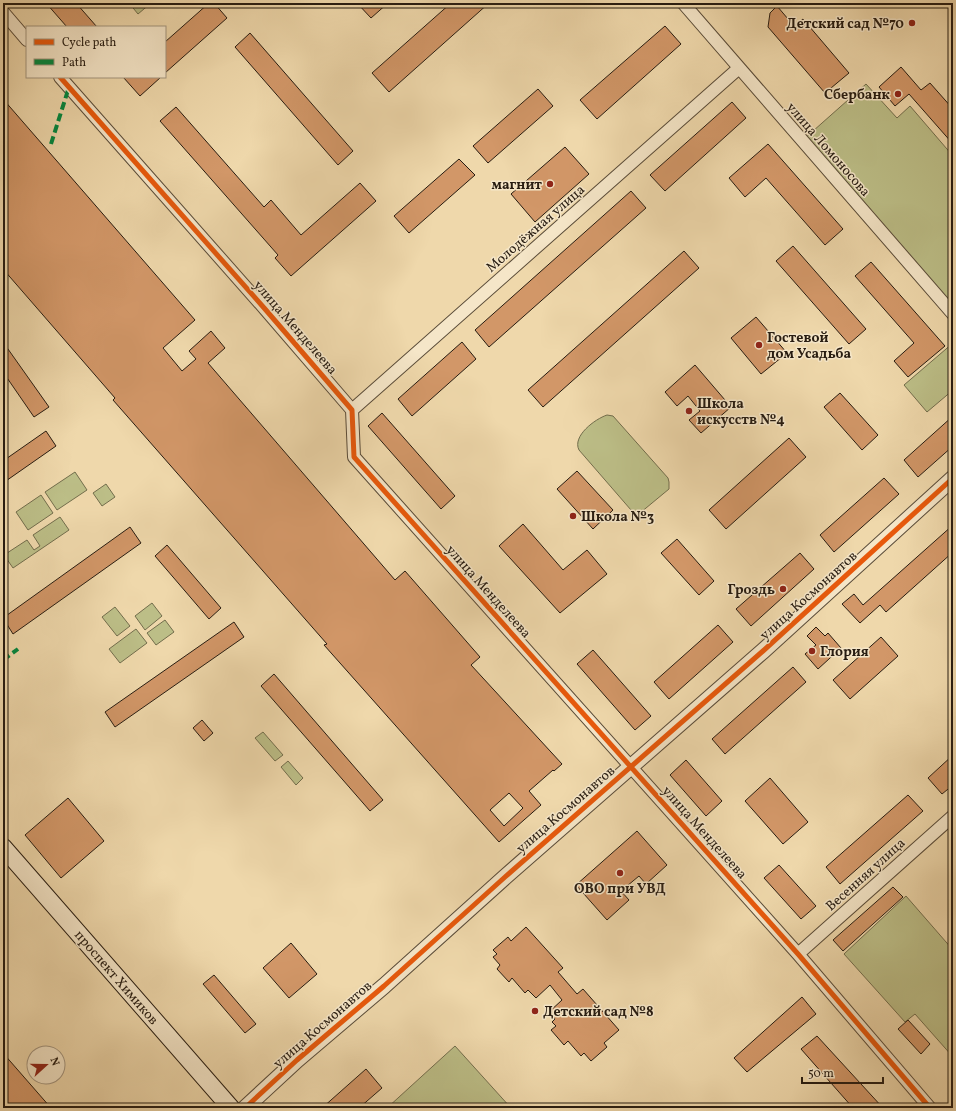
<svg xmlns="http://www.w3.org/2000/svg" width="956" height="1111" font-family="Vollkorn,serif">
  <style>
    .green { fill: #bcbe87; stroke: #726d4c }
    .building { fill: #d29768; stroke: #271c11; fill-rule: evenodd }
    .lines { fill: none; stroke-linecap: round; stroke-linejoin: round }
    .minor-casing { stroke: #594b38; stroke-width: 14 }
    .tertiary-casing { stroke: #594b38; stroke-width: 17 }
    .secondary-casing { stroke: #271c11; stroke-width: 19 }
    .minor { stroke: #f5e6c8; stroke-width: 12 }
    .tertiary { stroke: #f5e6c8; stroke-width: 15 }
    .secondary { stroke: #f5e6c8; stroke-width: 17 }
    .quiet { stroke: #00873e; stroke-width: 4; stroke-dasharray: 8 4; stroke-linecap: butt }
    .cycleway-casing { stroke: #f5e6c8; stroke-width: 8 }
    .cycleway { stroke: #e8590c; stroke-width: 5 }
    .poi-dot { fill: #8f2418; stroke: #f5e6c8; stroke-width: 1.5 }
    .labels { text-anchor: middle; stroke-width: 3; stroke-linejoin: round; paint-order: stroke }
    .poi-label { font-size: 14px; font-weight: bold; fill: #271c11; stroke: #f5e6c8; text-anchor: start }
    .street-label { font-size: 14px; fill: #271c11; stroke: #f5e6c8 }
  </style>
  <rect width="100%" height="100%" fill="#efd8ab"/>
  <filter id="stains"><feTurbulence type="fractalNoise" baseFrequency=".005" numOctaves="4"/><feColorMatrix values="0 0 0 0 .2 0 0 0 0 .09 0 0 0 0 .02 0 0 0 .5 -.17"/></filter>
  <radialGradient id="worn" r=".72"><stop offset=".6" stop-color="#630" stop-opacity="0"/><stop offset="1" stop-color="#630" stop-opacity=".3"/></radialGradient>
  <!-- green -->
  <path class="green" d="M129,3H151L138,14Z
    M866,84L897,118L910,106L953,156V310L804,139Z
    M953,343V390L927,412L904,385Z
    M607,415L613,416L668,478L669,482V489L640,513L631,510L579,450C572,436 595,419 607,415Z
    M75,472L87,490L57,510L45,492Z
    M106,484L115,497L102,506L93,493Z
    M41,495L53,513L28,530L16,512Z
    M60,517L69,530L13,568L4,555L27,540L34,550L40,546L33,535Z
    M152,603L162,616L145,630L135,616Z
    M115,607L130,626L117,636L102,617Z
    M165,620L174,632L156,645L147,633Z
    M136,629L147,643L120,663L109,649Z
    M263,732L283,755L275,761L255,738Z
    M288,761L303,778L296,785L281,767Z
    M906,896L953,950V1057L915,1014L905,1022L844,954Z
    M455,1046L511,1108H387Z"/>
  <!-- building -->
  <path class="building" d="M46,3H76L97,27H67Z
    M209,3H214L227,18L165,73V42Z
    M357,3H388L371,18Z
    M451,3H489L389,92L372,73Z
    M777,6L794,26L803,19L849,73L825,93L768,27L770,13Z
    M665,26L681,44L597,119L580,100Z
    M250,33L353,151L338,165L235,47Z
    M901,67L921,90L930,83L953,109V144L909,94L895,106L879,87Z
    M123,77H161L140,96Z
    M538,89L553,106L488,163L473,146Z
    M3,99L195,320L163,348L182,371L196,359L189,351L211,331L225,348L208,363L395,580L405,571L480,657L471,665L562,764L554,771L553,770L529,791L541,805L499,842L324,645L327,644L113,400L115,398L3,269ZM509,793L523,808L504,826L490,810Z
    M732,102L746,118L665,191L650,175Z
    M176,107L264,207L271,200L301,235L360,183L376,201L291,276L275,258L278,255L160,121Z
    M768,144L843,229L825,245L766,178L745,197L729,178Z
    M565,147L589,174L535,222L511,194Z
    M459,159L475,175L409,233L394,216Z
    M631,191L646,208L489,347L475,330Z
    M793,246L866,329L849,344L776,261Z
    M684,251L699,268L543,407L528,390Z
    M871,262L945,346L908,377L894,361L914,343L855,276Z
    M756,317L787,353L761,374L731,338Z
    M3,342L49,407L34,417L3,372Z
    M462,342L476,359L412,416L398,399Z
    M695,365L731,407L701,433L689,420L700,411L688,396L677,406L665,392Z
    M840,393L878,435L862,450L824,407Z
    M382,413L455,496L441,509L368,426Z
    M953,416V446L918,477L904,460Z
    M46,431L56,446L3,483V461Z
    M789,438L806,457L726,529L709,510Z
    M577,471L613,510L593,529L557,489Z
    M884,478L899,494L834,552L820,535Z
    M523,524L563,570L587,550L607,574L560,613L499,546Z
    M953,525V552L886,612L880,605L860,623L842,604L854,594L863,605Z
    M130,527L141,543L13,634L3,618Z
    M677,539L714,581L699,595L661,553Z
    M167,545L221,608L209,619L155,556Z
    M800,553L814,569L751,626L736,609Z
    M234,622L244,637L115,727L105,712Z
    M718,625L733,642L669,699L654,682Z
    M816,627L825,636L828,633L841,648L818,669L805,654L816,645L807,636Z
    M881,637L898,656L850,699L833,680Z
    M593,650L651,716L635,730L577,664Z
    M793,667L806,682L725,754L712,739Z
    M274,674L383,800L370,811L261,686Z
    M202,720L213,733L204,741L193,728Z
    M953,755V785L942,794L928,778Z
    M686,760L722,801L706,816L670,775Z
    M770,778L808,822L783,844L745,801Z
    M908,795L923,811L840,884L826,867Z
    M68,798L104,841L61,878L25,835Z
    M637,831L667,865L646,884L639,876L621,891L629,900L607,920L576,885Z
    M779,865L816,906L801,919L764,878Z
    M893,887L903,897L843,951L833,940Z
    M526,927L563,968L558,972L577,994L583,989L619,1030L604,1043L607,1047L591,1061L584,1053L581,1056L568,1041L564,1045L551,1030L556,1026L552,1022L555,1019L549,1012L562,1000L550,985L536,998L528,990L525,993L512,978L509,982L497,969L500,965L493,957L497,954L493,950L508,937L511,941Z
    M291,943L317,974L289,998L263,968Z
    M214,975L256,1024L245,1033L203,984Z
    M802,997L816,1014L747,1072L734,1058Z
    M908,1020L930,1044L921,1054L898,1029Z
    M817,1036L883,1108H853L801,1049Z
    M3,1053L51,1108H3Z
    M366,1069L382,1088L359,1108H322Z"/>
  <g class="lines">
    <defs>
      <path id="minor" d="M683,3L953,314
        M3,12L27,40
        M60,77L265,309L352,410L354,457L798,954L930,1108
        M352,410L739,68
        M798,954L953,816"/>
      <path id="tertiary" d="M245,1108L297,1060L384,986L505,877L763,651L953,478"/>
      <path id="secondary" d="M3,847L231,1108"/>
    </defs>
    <!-- minor casing -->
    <use href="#minor" class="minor-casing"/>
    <!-- tertiary casing -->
    <use href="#tertiary" class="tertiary-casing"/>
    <!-- secondary casing -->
    <use href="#secondary" class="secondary-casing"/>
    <!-- minor -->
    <use href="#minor" class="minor"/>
    <!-- tertiary -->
    <use href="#tertiary" class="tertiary"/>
    <!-- secondary -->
    <use href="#secondary" class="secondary"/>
    <!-- quiet -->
    <path class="quiet" d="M51,144L69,87
      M3,660L18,649"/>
    <defs>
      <path id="cycleway" d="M60,77L265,309L352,410L354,457L798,954L930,1108
        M245,1108L297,1060L384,986L505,877L763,651L953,478"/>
    </defs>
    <!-- cycleway casing -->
    <use href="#cycleway" class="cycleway-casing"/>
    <!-- cycleway -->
    <use href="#cycleway" class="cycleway"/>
  </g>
  <!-- markers -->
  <g class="poi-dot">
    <circle cx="912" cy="23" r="4"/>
    <circle cx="898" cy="94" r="4"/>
    <circle cx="550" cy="184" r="4"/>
    <circle cx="759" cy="345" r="4"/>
    <circle cx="689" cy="411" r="4"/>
    <circle cx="573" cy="516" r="4"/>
    <circle cx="783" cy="589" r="4"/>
    <circle cx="812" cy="651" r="4"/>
    <circle cx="620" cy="873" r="4"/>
    <circle cx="535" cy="1011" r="4"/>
  </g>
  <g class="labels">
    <!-- poi labels -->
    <g class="poi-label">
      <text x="904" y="28" text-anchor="end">Детский сад №70</text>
      <text x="890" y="99" text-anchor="end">Сбербанк</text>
      <text x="542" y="189" text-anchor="end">магнит</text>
      <text x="767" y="342">Гостевой<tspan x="767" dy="16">дом Усадьба</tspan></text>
      <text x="697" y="408">Школа<tspan x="697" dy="16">искусств №4</tspan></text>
      <text x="581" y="521">Школа №3</text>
      <text x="775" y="594" text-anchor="end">Гроздь</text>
      <text x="820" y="656">Глория</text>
      <text x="620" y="893" text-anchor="middle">ОВО при УВД</text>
      <text x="543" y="1016">Детский сад №8</text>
    </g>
    <!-- street labels -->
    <g class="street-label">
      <text transform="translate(829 149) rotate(49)" y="5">улица Ломоносова</text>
      <text transform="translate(535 228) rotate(-41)" y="5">Молодёжная улица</text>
      <text transform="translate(296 327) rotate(49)" y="5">улица Менделеева</text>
      <text transform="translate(489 591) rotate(48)" y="5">улица Менделеева</text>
      <text transform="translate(808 595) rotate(-42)" y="5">улица Космонавтов</text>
      <text transform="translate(565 809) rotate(-41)" y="5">улица Космонавтов</text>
      <text transform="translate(705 832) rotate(48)" y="5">улица Менделеева</text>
      <text transform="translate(865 874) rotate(-42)" y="5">Весенняя улица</text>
      <text transform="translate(117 977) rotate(49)" y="5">проспект Химиков</text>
      <text transform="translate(322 1024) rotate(-41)" y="5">улица Космонавтов</text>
    </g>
  </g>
  <!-- margin -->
  <rect width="956" height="1111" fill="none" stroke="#efd8ab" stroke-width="16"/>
  <rect x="4" y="4" width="948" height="1103" fill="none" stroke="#271c11" stroke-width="2"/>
  <rect x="8" y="8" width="940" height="1095" fill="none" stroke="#271c11"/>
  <!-- legend -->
  <rect x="26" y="26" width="140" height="52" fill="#f5e6c8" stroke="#a3957f"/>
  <rect x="34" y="39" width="20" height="6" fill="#e8590c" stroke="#a3957f"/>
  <text x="62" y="46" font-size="12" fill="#271c11">Cycle path</text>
  <rect x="34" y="59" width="20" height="6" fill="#00873e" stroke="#a3957f"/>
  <text x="62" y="66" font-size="12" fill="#271c11">Path</text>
  <!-- north arrow -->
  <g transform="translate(46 1065) rotate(69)"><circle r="19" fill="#f5e6c8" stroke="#a3957f"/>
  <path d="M0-3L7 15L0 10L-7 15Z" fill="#8f2418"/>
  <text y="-6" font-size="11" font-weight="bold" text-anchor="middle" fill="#271c11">N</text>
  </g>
  <!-- scale -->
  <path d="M802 1077v6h81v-6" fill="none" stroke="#271c11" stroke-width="2"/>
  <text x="808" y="1077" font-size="12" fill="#271c11" stroke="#f5e6c8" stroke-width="3" paint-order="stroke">50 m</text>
  <rect width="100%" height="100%" filter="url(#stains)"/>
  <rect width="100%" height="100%" fill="url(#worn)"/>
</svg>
